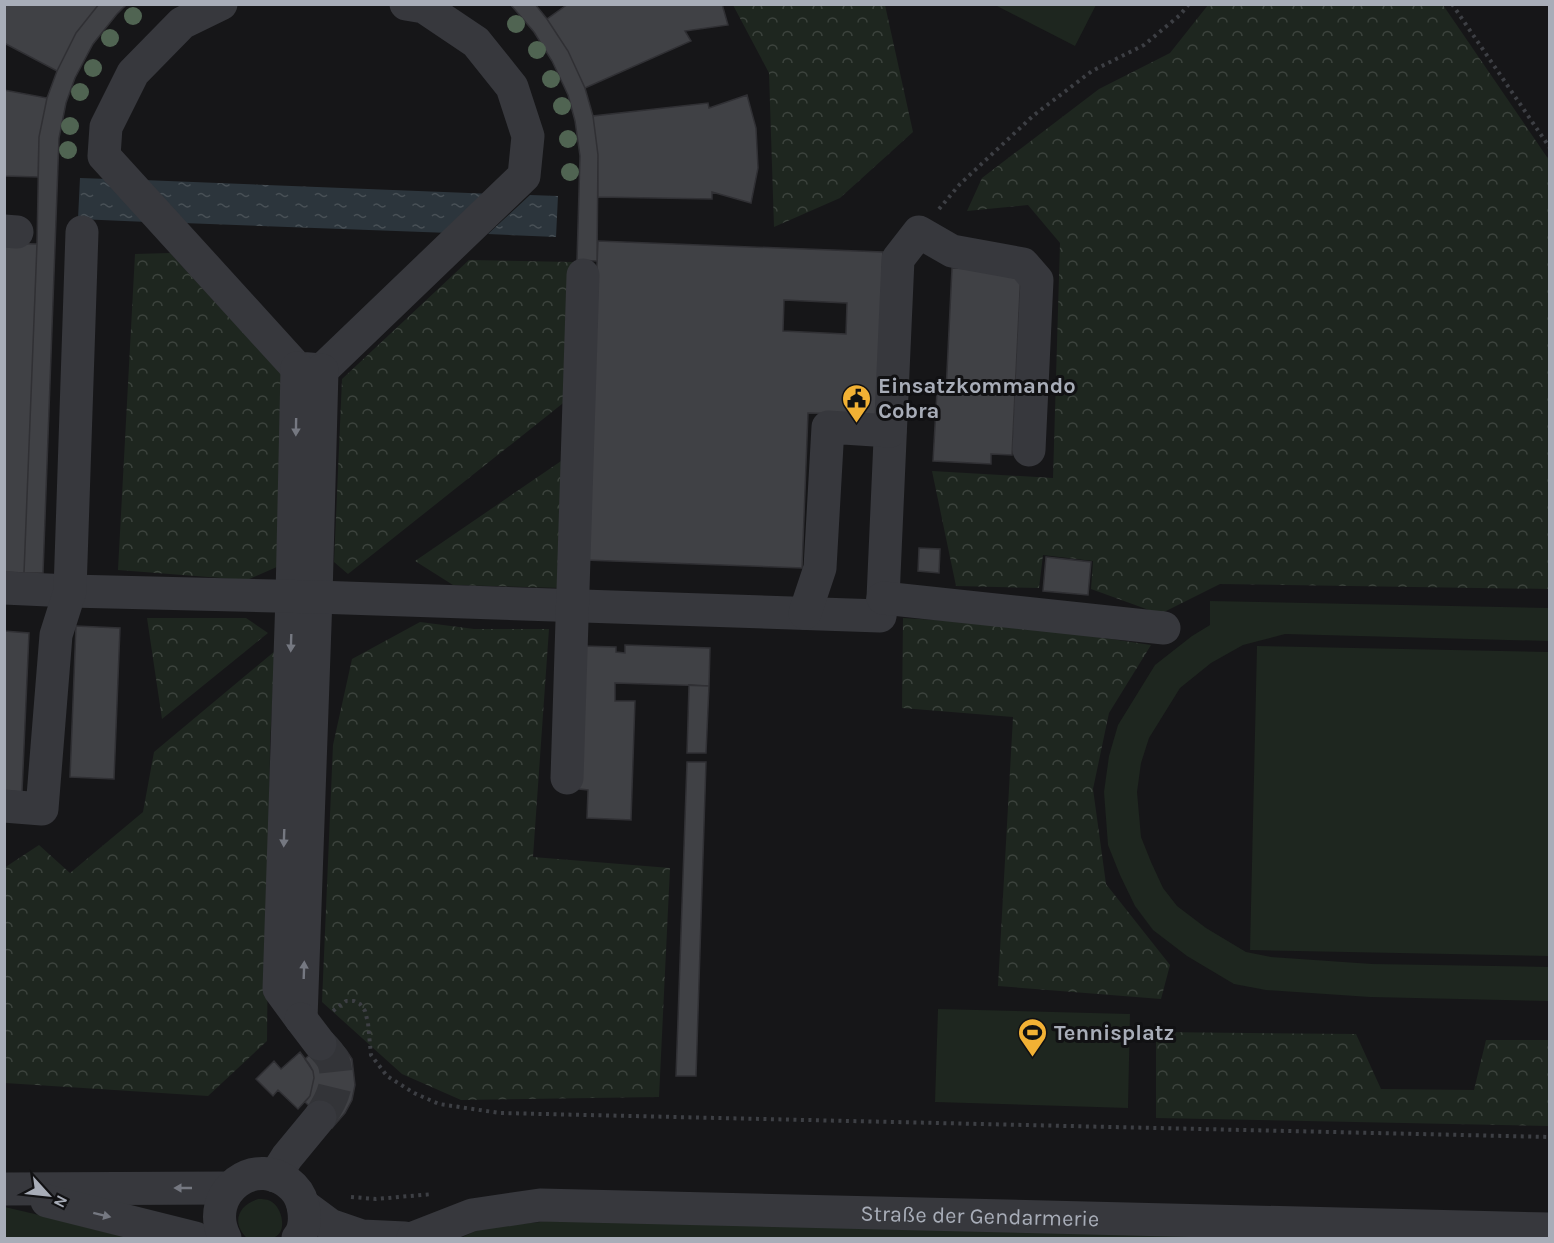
<svg xmlns="http://www.w3.org/2000/svg" width="1554" height="1243" font-family="Karla,sans-serif">
  <style>
    .green { fill: #1e261f }
    .forest { fill: url(#forest-crowns) }
    .water { fill: url(#water-ripples) }
    .building { fill: #404145; stroke: #303034; stroke-width: 1.5; fill-rule: evenodd }
    .lines { fill: none; stroke-linecap: round; stroke-linejoin: round }
    .minor-tunnel { stroke: #333438; stroke-width: 33; stroke-dasharray: 33 16; stroke-linecap: butt }
    .path { stroke: #3d3f44; stroke-width: 4; stroke-dasharray: 3 4.5; stroke-linecap: butt }
    .minor { stroke: #37383d; stroke-width: 33 }
    .tree { fill: #506452 }
    .oneway { fill: #757881 }
    .labels { text-anchor: middle; stroke-width: 6; stroke-linejoin: round; paint-order: stroke }
    .poi-label { font-size: 22px; font-weight: bold; fill: #a8adb8; stroke: #111113; text-anchor: start }
    .street-label { font-size: 22px; fill: #a8adb8; stroke: #111113 }
  </style>
  <defs>
    <pattern id="forest-crowns" width="20" height="18" patternUnits="userSpaceOnUse" patternTransform="scale(1.5)"><rect width="20" height="18" fill="#1e261f"/><path d="M2 6a3 3 0 1 1 6 0M12 15a3 3 0 1 1 6 0" fill="none" stroke="#3c433d"/></pattern>
    <pattern id="water-ripples" width="26" height="14" patternUnits="userSpaceOnUse" patternTransform="scale(1.5)"><rect width="26" height="14" fill="#2c353c"/><path d="M2 4q2-2 4 0t4 0M15 11q2-2 4 0t4 0" fill="none" stroke="#485056"/></pattern>
  </defs>
  <rect width="100%" height="100%" fill="#161618"/>
  <!-- green -->
  <path class="green" d="M995,5H1096L1075,46Z
    M1210,601L1549,608V641L1285,634L1243,645L1211,663L1180,688L1149,738L1141,763L1137,792L1141,837L1151,862L1163,888L1177,906L1206,928L1246,952L1271,957L1372,964L1549,967V1001L1370,997L1266,990L1234,984L1187,956L1153,930L1135,906L1120,875L1108,845L1104,792L1109,756L1118,725L1155,665L1192,636L1210,625Z
    M1257,646L1549,652V956L1250,950Z
    M938,1009L1130,1014L1128,1108L935,1102Z
    M258,1199C263,1199 268,1199 272,1202C283,1209 288,1235 272,1238C264,1240 255,1239 247,1238C231,1223 238,1205 258,1199Z
    M4,1207L9,1208L138,1238H5Z
    M551,1221L1333,1238H460L485,1227Z"/>
  <!-- forest -->
  <path class="forest" d="M733,5H885L913,132L840,198L774,227L769,73Z
    M1208,5H1443L1549,160V589L1220,584L1160,614L1091,589L1093,561L1043,555L1039,588L956,586L932,471L1053,478L1060,243L1028,205L967,211L982,178L1099,89L1170,53Z
    M170,253L284,377L279,566L247,580L118,570L135,254Z
    M469,260L573,262L567,400L348,574L334,562L342,379Z
    M567,457L562,588L453,585L415,561Z
    M147,618H246L268,633L162,719Z
    M903,618L1018,625L1151,645L1109,713L1093,789L1106,884L1170,965L1161,999L998,986L1013,717L902,708Z
    M420,622L474,629H549L533,857L670,868L659,1097L461,1100L402,1074L322,1002L333,745L352,659Z
    M275,651L270,742L267,1041L208,1096L5,1083L4,868L39,845L70,873L143,812L154,752Z
    M1156,1032L1356,1034L1381,1089L1474,1090L1486,1040H1549V1126L1156,1118Z"/>
  <!-- water -->
  <path class="water" d="M80,178L108,179L148,222L78,219Z
    M143,180L494,194L450,233L183,223Z
    M530,195L558,196L556,237L488,234Z"/>
  <!-- building -->
  <path class="building" d="M4,4H99L76,33L57,71L4,43Z
    M99,4H127L117,14L93,44L75,78L66,103L59,138L43,573H24L37,244L39,137L47,98L57,71L76,33Z
    M510,4H535L547,19L568,51L585,88L593,116L598,155L597,261L577,260L580,156L575,121L568,95L552,61L534,32Z
    M568,4H722L728,25L685,31L691,41L585,88L568,51L547,19Z
    M4,90L47,98L39,137L38,177L4,176Z
    M747,95L756,128L758,168L751,203L712,192V199L598,197V155L593,116L708,103L709,108Z
    M598,241L883,252L877,415L808,413L802,568L585,560ZM784,300L847,303L846,334L783,331Z
    M4,243L37,244L24,573L4,572Z
    M952,268L1021,271L1012,455L991,454V464L933,461L937,391L946,392Z
    M919,548L940,549L939,573L918,571Z
    M1046,557L1091,562L1088,595L1043,591Z
    M76,626L120,628L114,779L70,777Z
    M4,631L29,633L22,792L4,791Z
    M625,645L710,648L709,686L615,683V701H635L631,820L587,818L588,790L579,789L584,646L616,647V652L625,653Z
    M689,685L709,686L706,753H687Z
    M687,762H706L696,1076H676Z
    M331,1035L346,1050L352,1059L355,1085L352,1100L345,1113L332,1128L305,1102L310,1096L314,1078L313,1071L305,1059Z
    M300,1052L309,1064L313,1071L314,1078L310,1096L298,1109L278,1090L273,1096L256,1079L274,1061L281,1069Z"/>
  <g class="lines">
    <!-- minor-tunnel -->
    <path class="minor-tunnel" d="M320,1117C332,1100 341,1081 333,1060C330,1054 325,1049 320,1044"/>
    <!-- path -->
    <path class="path" d="M1452,4L1550,148
      M939,209L960,184L1034,115L1092,71L1144,45L1180,15L1189,4
      M333,1011L346,1001H354L360,1004L365,1011L368,1023L371,1055L387,1076L414,1093L439,1104L500,1113L1550,1137
      M351,1197L376,1199L433,1194"/>
    <!-- minor -->
    <g class="minor">
      <path d="M221,4L182,23L133,73L106,127L104,156L297,368L322,370L524,176L528,136L512,87L476,42L424,7L406,4"/>
      <path d="M4,231L17,232"/>
      <path d="M297,368L292,596L279,989L301,1019L316,597L322,370"/>
      <path d="M4,588L70,591L316,597L880,616L883,598L898,259L919,232L952,251L1023,264L1037,280L1029,450"/>
      <path d="M883,598L1164,628"/>
      <path d="M805,613L820,568L828,427L890,431"/>
      <path d="M567,778L583,275"/>
      <path d="M4,806L42,809L56,635L70,591L82,232"/>
      <path d="M301,1019L320,1044"/>
      <path d="M275,1176L287,1157L320,1117"/>
      <path d="M4,1189L230,1188"/>
      <path d="M47,1201L195,1238"/>
      <path d="M303,1205L330,1225L362,1236L405,1238"/>
      <path d="M225,1238C202,1193 257,1151 293,1187C300,1194 303,1202 304,1212C305,1221 304,1231 298,1238"/>
      <path id="s1" d="M413,1238L472,1215L540,1205L1550,1229"/>
    </g>
  </g>
  <!-- trees -->
  <g class="tree">
    <circle cx="133" cy="16" r="9"/>
    <circle cx="516" cy="24" r="9"/>
    <circle cx="110" cy="38" r="9"/>
    <circle cx="537" cy="50" r="9"/>
    <circle cx="93" cy="68" r="9"/>
    <circle cx="551" cy="79" r="9"/>
    <circle cx="80" cy="92" r="9"/>
    <circle cx="562" cy="106" r="9"/>
    <circle cx="70" cy="126" r="9"/>
    <circle cx="568" cy="139" r="9"/>
    <circle cx="68" cy="150" r="9"/>
    <circle cx="570" cy="172" r="9"/>
  </g>
  <!-- one-way arrows -->
  <defs><path id="oneway-solid" d="M-6-.8H1V-3.2L6.5 0L1 3.2V.8H-6Z" transform="scale(1.5)"/></defs>
  <g class="oneway">
    <use href="#oneway-solid" transform="translate(296 427) rotate(91)"/>
    <use href="#oneway-solid" transform="translate(291 643) rotate(92)"/>
    <use href="#oneway-solid" transform="translate(284 838) rotate(92)"/>
    <use href="#oneway-solid" transform="translate(304 970) rotate(-88)"/>
    <use href="#oneway-solid" transform="translate(183 1188) rotate(180)"/>
    <use href="#oneway-solid" transform="translate(102 1215) rotate(14)"/>
  </g>
  <!-- icons -->
  <defs>
    <symbol id="civic-pin" viewBox="-11 -11 22 30"><path d="M0 17L-7.5 6A9.5 9.5 0 1 1 7.5 6Z" fill="#f2b134" stroke="#111113"/><path d="M-.6-6.5H3V-4.5H.6V-3L4-1V1h2V6H-6V1h2V-1L-.6-3ZM-1.2 2.5V6h2.4V2.5Z" fill="#111"/></symbol>
    <symbol id="stadium-pin" viewBox="-11 -11 22 30"><path d="M0 17L-7.5 6A9.5 9.5 0 1 1 7.5 6Z" fill="#f2b134" stroke="#111113"/><path d="M0-5a6.5 5 0 1 0 0 10a6.5 5 0 1 0 0-10ZM-3.5-1.8h7v3.6h-7Z" fill="#111"/></symbol>
  </defs>
  <g fill-rule="evenodd">
    <use href="#civic-pin" x="840" y="382" width="33" height="45"/>
    <use href="#stadium-pin" x="1016" y="1016" width="33" height="45"/>
  </g>
  <g class="labels">
    <!-- poi labels -->
    <g class="poi-label">
      <text x="878" y="393">Einsatzkommando<tspan x="878" dy="25">Cobra</tspan></text>
      <text x="1054" y="1040">Tennisplatz</text>
    </g>
    <!-- street labels -->
    <g class="street-label">
      <text dy="8" stroke="none"><textPath href="#s1" startOffset="572">Straße der Gendarmerie</textPath></text>
    </g>
  </g>
  <!-- border -->
  <rect width="1554" height="1243" fill="none" stroke="#a8adb8" stroke-width="12"/>
  <!-- north arrow -->
  <g transform="translate(48 1195) rotate(117)" stroke="#111113" stroke-width="4.5" paint-order="stroke">
  <path d="M0-4.5L10 22L0 15L-10 22Z" fill="#a8adb8"/>
  <text y="-9" font-size="16" font-weight="bold" text-anchor="middle" fill="#a8adb8">N</text>
  </g>
</svg>
